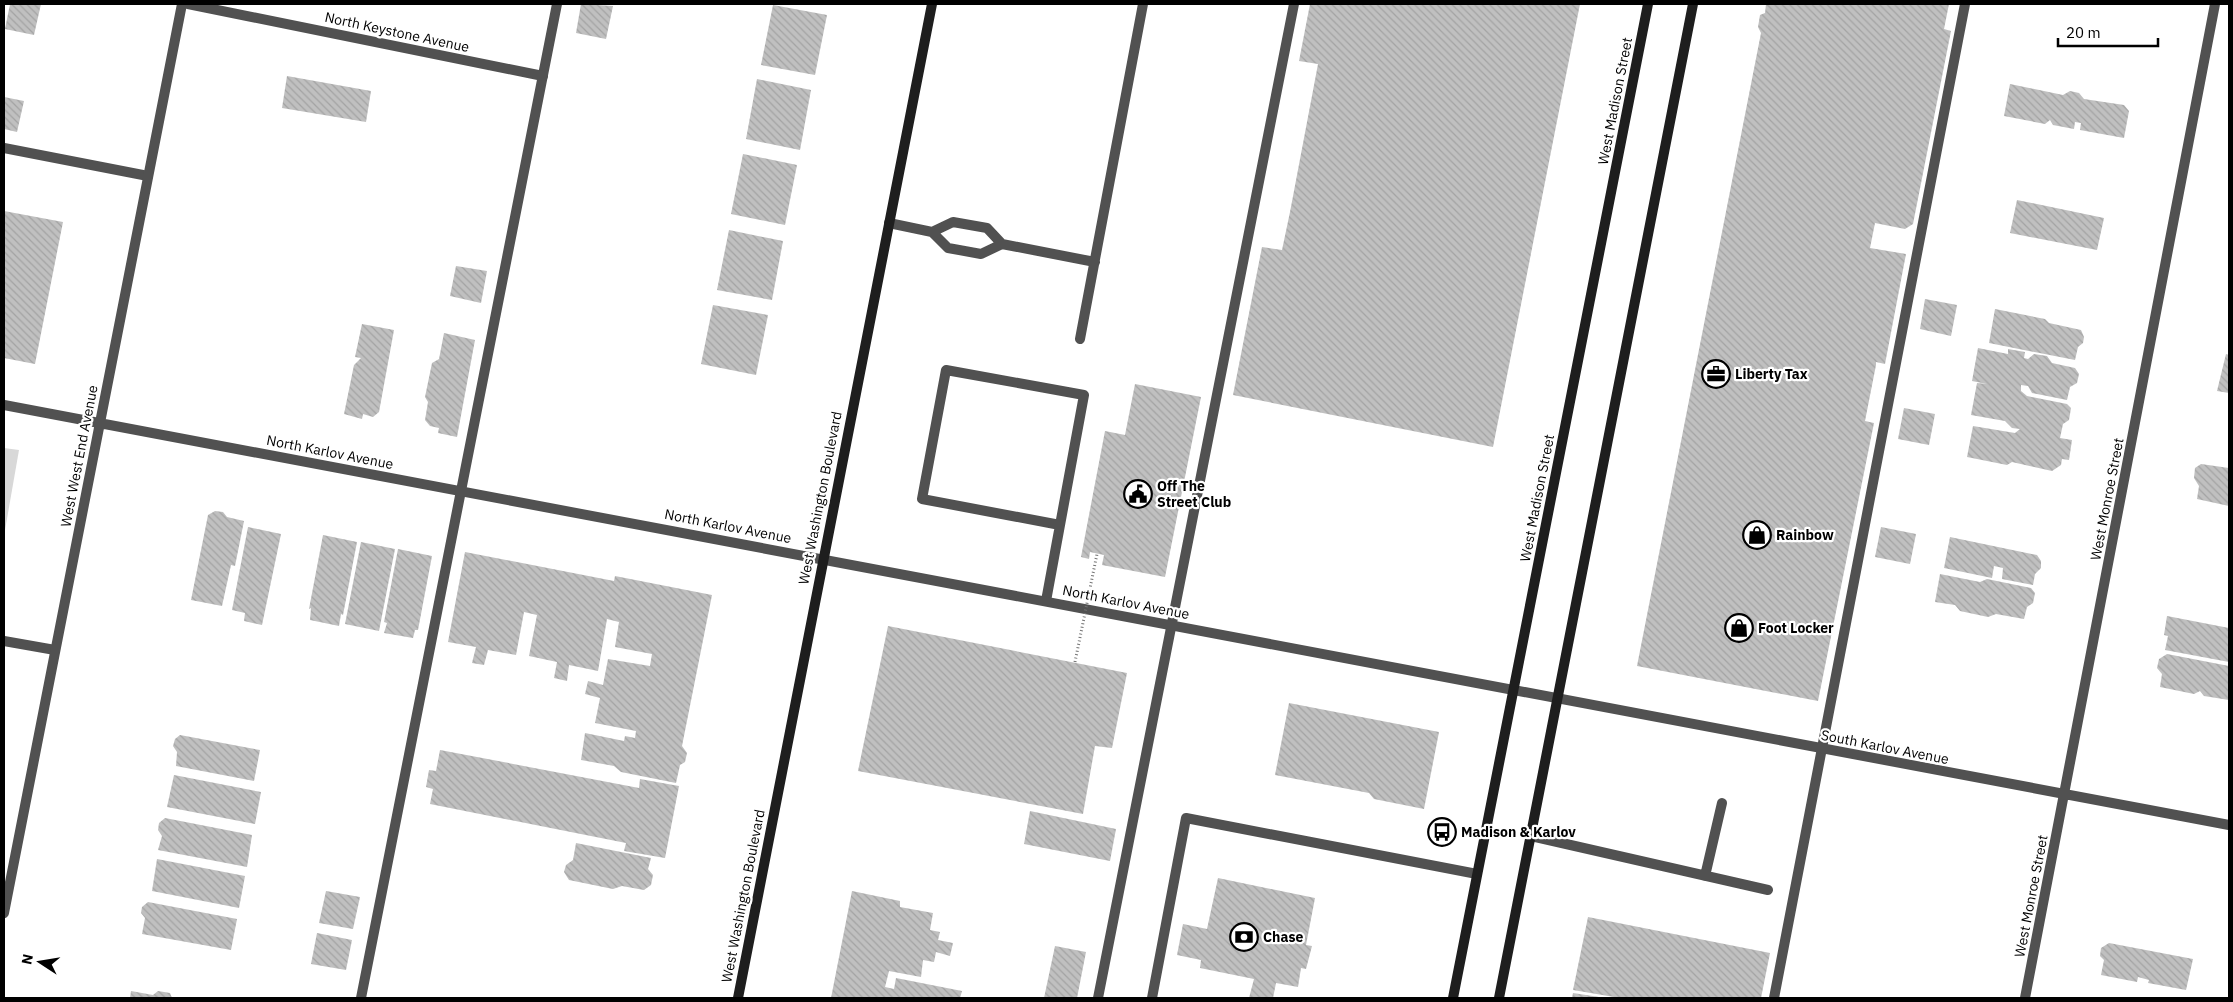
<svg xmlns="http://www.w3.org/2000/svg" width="2233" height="1002" font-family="'IBM Plex Sans',sans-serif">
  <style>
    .green { fill: #d8d8d8 }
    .building { fill: url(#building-back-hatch) }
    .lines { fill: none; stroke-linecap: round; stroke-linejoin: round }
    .lane { stroke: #515151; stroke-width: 10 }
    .street { stroke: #515151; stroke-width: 10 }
    .secondary { stroke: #1e1e1e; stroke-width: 10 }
    .path-bridge { stroke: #737373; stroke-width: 3; stroke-dasharray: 1 2.5; stroke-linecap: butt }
    .labels { text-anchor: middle; stroke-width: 4.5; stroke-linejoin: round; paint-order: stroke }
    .street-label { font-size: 14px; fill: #000; stroke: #fff }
    .poi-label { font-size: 14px; font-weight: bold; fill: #000; stroke: #fff; text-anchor: start }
  </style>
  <defs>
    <pattern id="building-back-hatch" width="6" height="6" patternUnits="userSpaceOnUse" patternTransform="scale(1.25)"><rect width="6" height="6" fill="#c0c0c0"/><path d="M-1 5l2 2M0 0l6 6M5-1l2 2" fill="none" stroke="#a3a3a3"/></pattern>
  </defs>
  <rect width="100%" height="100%" fill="#fff"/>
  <!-- green -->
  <path class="green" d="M4,448L19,450L4,536Z"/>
  <!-- building -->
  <path class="building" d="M10,4H41L34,35L5,29Z
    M581,4L613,6L606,39L576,33Z
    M1310,4H1580L1493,447L1233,395L1262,247L1282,250L1290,212L1318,64L1299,61Z
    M1766,4H1949L1944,29L1951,31L1913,224L1905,229L1875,223L1870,248L1906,254L1885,364L1876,362V365L1865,421L1874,423L1818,701L1637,666L1761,33L1758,27L1760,15L1765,13Z
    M773,5L827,15L815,75L761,65Z
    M287,76L371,91L366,122L282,108Z
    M757,79L811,90L800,150L746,139Z
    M2010,84L2063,95L2070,91L2079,93L2084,99L2124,105L2129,111L2124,138L2080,130L2081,123L2075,122L2074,129L2053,125L2050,120L2045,124L2004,116Z
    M4,97L24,101L17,132L4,129Z
    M743,154L797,165L785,225L731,214Z
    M2017,200L2104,218L2097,250L2010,233Z
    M4,211L63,222L35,364L4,358Z
    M729,230L783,241L772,300L717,290Z
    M456,266L487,271L481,303L450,296Z
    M1925,299L1957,305L1951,336L1920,329Z
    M713,305L768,315L756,375L701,364Z
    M1995,309L2045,319L2049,323L2081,330L2084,337L2083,343L2078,347L2075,360L1989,343Z
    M362,324L394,330L379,412L373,417L363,414L362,419L344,414L354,365L361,358L355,357Z
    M444,333L475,340L457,437L438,433L439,428L430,426L425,420L428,402L425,397L432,363L439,359Z
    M1978,348L2008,354V349L2025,352L2024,358L2028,359L2034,354L2047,356L2052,363L2075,368L2079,374L2077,383L2070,387L2067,400L2032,393L2028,386L2021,385V391L2027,396L2067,404L2071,408L2069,420L2063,424L2060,438L2072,440L2069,460L2062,459L2061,465L2052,471L2012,462L2007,465L1967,457L1973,426L2015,433L2020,429L2012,428L2005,421L1971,415L1977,383L1987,384L1972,381Z
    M2226,354L2229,355V393L2217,391Z
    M1135,384L1201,397L1165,577L1102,565L1104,555L1090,552L1089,559L1081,557L1105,431L1125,435Z
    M1904,408L1935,414L1929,445L1898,439Z
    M2201,464L2229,468V506L2197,499L2199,486L2194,478L2195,468Z
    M215,511L223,512L227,517L244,521L235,566L231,565L222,606L191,600L208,515Z
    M248,527L281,534L262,625L244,621L245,613L232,610Z
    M1881,527L1916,534L1910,564L1875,557Z
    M323,535L357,542L343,615L341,614L339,626L310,620L311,608L309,609Z
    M1950,537L2037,555L2041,561V568L2035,574L2033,585L2002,579L2003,568L1994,566L1992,578L1944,568Z
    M361,542L395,549L379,631L345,624Z
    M398,549L432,556L418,630H415L413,638L384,633L387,623L384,622Z
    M465,552L614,581L615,576L712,595L682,746L687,753L685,762L680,765L676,783L621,772L614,766L581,760L585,733L624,741L625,736L635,738L636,731L595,723L600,698L585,694L588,681L603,685L608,659L650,666L652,654L615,647L619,622L607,619L598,671L569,665L567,681L554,678L557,662L529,656L537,615L524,612L516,655L488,650L484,665L472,663L476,647L448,642Z
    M1940,574L1980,582L1987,579L2031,588L2035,593L2033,603L2027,607L2024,619L1996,614L1988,617L1960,611L1955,605L1935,602Z
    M2167,616L2229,628V662L2165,650L2168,636L2164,635Z
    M888,626L1127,673L1112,748L1095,746L1083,814L858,771Z
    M2167,654L2229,666V700L2204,696L2200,691L2194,694L2160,687L2162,674L2157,668L2159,659Z
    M1289,703L1439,732L1424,809L1374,799L1369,793L1275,775Z
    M180,735L260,750L254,781L176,766L177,752L173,746L175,739Z
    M440,750L639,788L640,779L679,786L665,858L624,851L626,843L430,804L433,789L426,787L429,770L436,771Z
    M174,775L261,792L255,824L167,807Z
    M1030,811L1116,829L1110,861L1024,844Z
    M165,818L252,835L247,867L158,850L162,836L158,830L159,823Z
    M576,843L651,858L648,869L653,875L651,885L644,890L622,886L613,889L569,880L564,872L566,865L573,860Z
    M157,859L245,876L239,908L152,891Z
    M1218,878L1315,898L1306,945L1312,946L1306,969L1301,968L1298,987L1276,983L1273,998H1249L1254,979L1200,968L1201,960L1177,955L1183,924L1207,929Z
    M326,891L360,897L353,929L319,923Z
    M852,891L900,901V907L933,913L930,930L940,932L938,940L953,943L950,956L936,952L934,962L923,960L921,977L889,971L885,987L894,989L896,978L962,991L960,998H831Z
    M148,902L237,919L231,950L142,934L145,918L141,913L142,907Z
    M1588,917L1770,953L1761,998H1620L1573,990Z
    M317,933L352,940L346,970L311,964Z
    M2109,943L2193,959L2186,990L2148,983L2149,980L2138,977L2137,982L2101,975L2104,960L2100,956L2101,948Z
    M1055,946L1086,952L1077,998H1044Z
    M131,991L153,995L158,991L170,993L172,998H130Z
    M1573,993L1599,997L1598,998H1572Z"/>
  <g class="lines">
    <!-- lane -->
    <path class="lane" d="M4,148L148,176
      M889,223L932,232L948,248L981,254L1002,244L987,228L953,222L932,232
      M1002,244L1095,262
      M1080,339L1143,4
      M1046,601L1084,395L946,370L922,499L1060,525
      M4,641L55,650
      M1531,836L1768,890
      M1705,876L1722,803
      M361,998L557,4
      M1098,998L1294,4
      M1152,998L1186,818L1477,874
      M1774,998L1965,4"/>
    <!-- street -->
    <path class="street" d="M188,4L543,76
      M4,405L2229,825
      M4,913L182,4
      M2025,998L2215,4"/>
    <!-- secondary -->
    <path class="secondary" d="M738,998L932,4
      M1453,998L1648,4
      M1499,998L1693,4"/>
    <!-- path-bridge -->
    <path class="path-bridge" d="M1075,662L1097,554"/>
  </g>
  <!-- icons -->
  <defs>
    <symbol id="office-ring" viewBox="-11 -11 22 22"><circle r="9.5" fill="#fff" stroke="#000" stroke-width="1.5"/><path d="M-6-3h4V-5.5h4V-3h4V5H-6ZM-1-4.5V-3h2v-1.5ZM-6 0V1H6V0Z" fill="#000"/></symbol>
    <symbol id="civic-ring" viewBox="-11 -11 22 22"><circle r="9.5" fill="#fff" stroke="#000" stroke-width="1.5"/><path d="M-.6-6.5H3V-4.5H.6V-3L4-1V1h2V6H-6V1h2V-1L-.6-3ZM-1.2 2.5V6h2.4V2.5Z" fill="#000"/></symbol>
    <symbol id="shop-ring" viewBox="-11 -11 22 22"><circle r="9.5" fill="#fff" stroke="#000" stroke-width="1.5"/><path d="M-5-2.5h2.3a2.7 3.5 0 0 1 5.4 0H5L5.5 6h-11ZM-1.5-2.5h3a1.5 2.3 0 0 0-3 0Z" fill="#000"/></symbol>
    <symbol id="bus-ring" viewBox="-11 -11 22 22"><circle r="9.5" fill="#fff" stroke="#000" stroke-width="1.5"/><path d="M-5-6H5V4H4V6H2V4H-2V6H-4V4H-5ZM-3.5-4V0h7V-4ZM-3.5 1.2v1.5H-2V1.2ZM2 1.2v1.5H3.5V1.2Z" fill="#000"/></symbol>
    <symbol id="bank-ring" viewBox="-11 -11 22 22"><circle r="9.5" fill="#fff" stroke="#000" stroke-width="1.5"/><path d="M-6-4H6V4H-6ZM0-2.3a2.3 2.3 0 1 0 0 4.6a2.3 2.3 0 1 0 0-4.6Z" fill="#000"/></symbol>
  </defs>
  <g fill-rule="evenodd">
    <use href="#office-ring" x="1700" y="358" width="32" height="32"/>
    <use href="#civic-ring" x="1122" y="478" width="32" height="32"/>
    <use href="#shop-ring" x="1741" y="519" width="32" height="32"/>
    <use href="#shop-ring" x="1723" y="612" width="32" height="32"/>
    <use href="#bus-ring" x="1426" y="816" width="32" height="32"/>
    <use href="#bank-ring" x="1228" y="921" width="32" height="32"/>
  </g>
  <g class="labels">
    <!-- street labels -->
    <g class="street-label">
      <text transform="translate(397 32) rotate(12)" y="5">North Keystone Avenue</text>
      <text transform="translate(1615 101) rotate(-79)" y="5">West Madison Street</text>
      <text transform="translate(330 452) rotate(11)" y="5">North Karlov Avenue</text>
      <text transform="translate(79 456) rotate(-79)" y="5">West West End Avenue</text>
      <text transform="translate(820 498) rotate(-79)" y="5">West Washington Boulevard</text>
      <text transform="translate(1537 498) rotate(-79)" y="5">West Madison Street</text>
      <text transform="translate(2107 499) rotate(-79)" y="5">West Monroe Street</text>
      <text transform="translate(728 526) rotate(11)" y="5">North Karlov Avenue</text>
      <text transform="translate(1126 602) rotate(11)" y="5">North Karlov Avenue</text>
      <text transform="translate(1885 747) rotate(11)" y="5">South Karlov Avenue</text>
      <text transform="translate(743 896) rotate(-79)" y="5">West Washington Boulevard</text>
      <text transform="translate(2031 896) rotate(-79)" y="5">West Monroe Street</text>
    </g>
    <!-- poi labels -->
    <g class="poi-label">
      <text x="1735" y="379">Liberty Tax</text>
      <text x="1157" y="491">Off The<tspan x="1157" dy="16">Street Club</tspan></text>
      <text x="1776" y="540">Rainbow</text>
      <text x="1758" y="633">Foot Locker</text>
      <text x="1461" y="837">Madison &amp; Karlov</text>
      <text x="1263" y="942">Chase</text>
    </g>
  </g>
  <!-- border -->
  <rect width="2233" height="1002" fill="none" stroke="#000000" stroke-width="10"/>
  <!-- north arrow -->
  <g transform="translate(40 962) rotate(282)" stroke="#ffffff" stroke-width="4" paint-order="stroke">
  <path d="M0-4L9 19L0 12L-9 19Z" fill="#000000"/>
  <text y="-8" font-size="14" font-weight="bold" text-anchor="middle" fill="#000000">N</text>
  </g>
  <!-- scale -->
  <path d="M2058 38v8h100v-8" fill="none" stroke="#000000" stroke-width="2.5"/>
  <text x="2066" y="38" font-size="15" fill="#000000" stroke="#ffffff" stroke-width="4" paint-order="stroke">20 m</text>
</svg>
